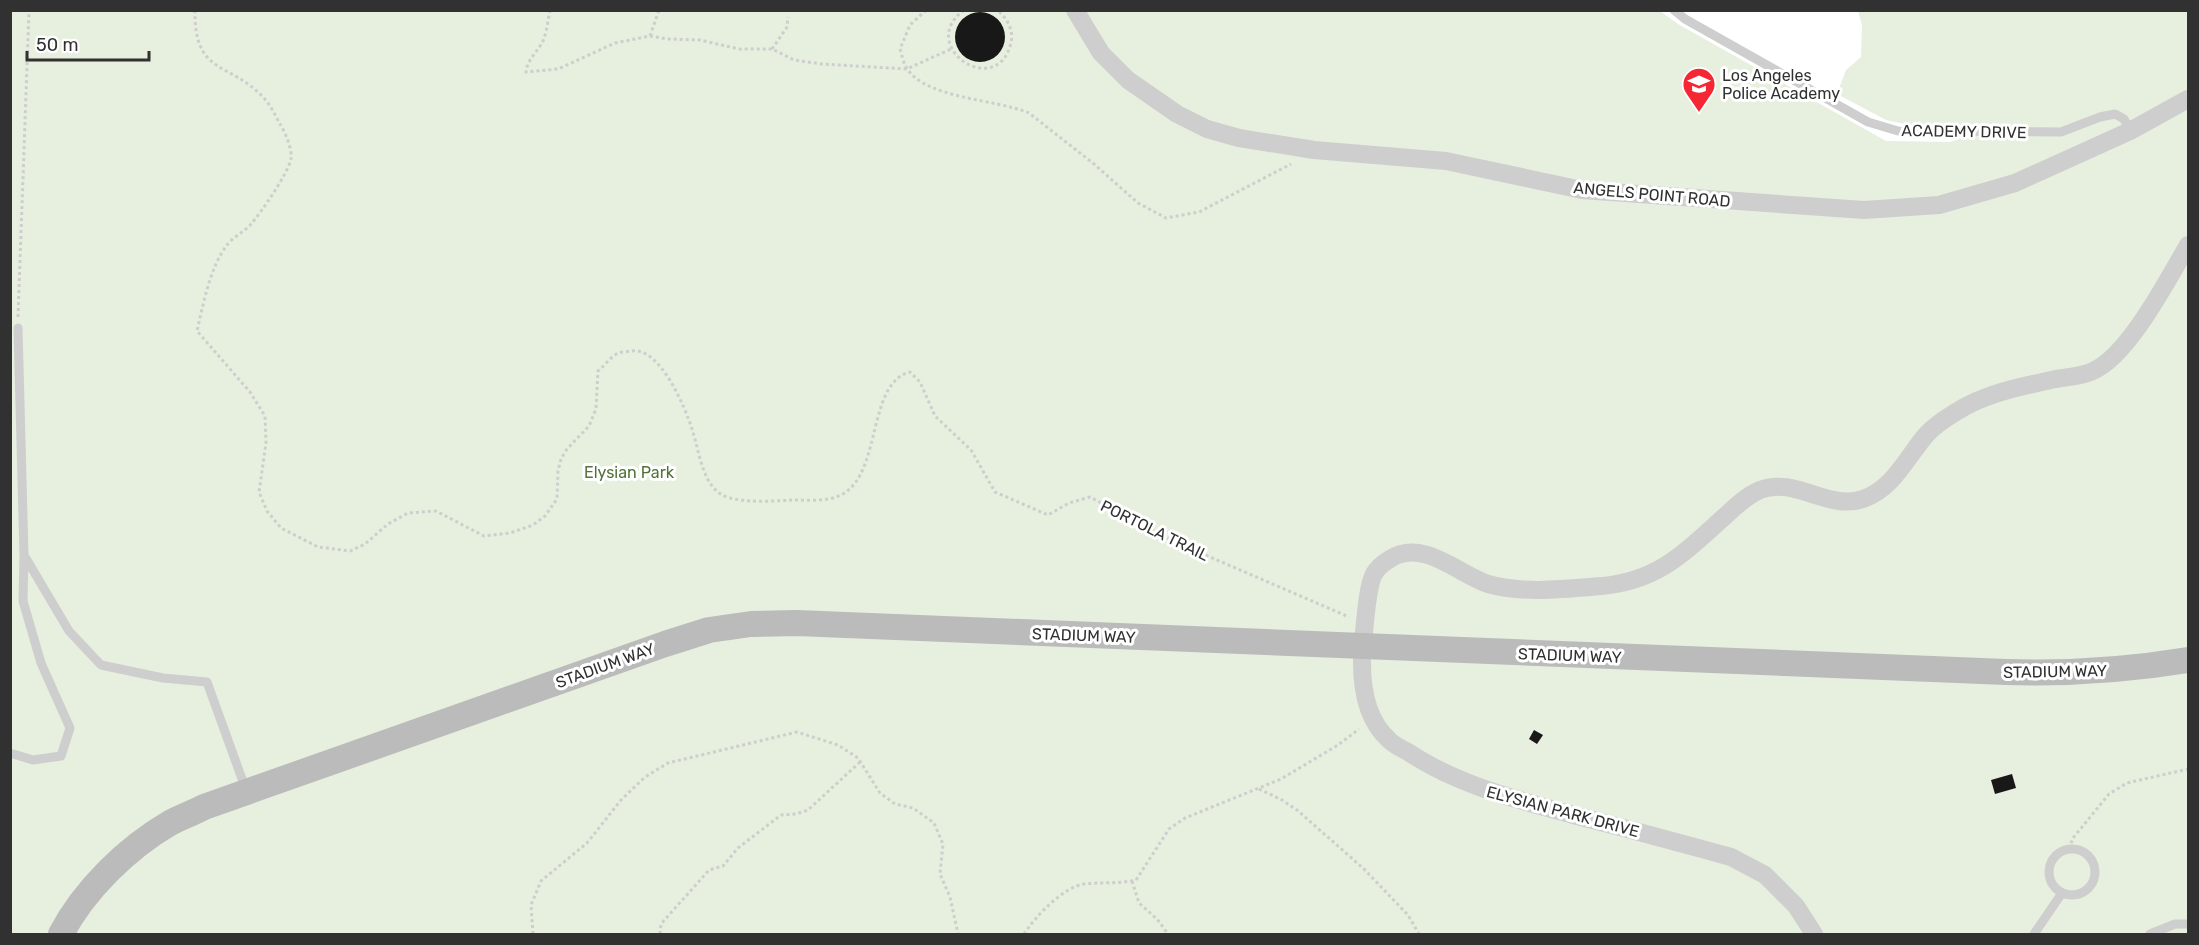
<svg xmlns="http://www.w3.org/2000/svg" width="2199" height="945" font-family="Rubik,sans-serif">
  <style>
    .green { fill: #e7efde }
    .building { fill: #181818 }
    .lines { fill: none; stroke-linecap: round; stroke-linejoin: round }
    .path { stroke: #cecece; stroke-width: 3; stroke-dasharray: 3 3; stroke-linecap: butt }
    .service { stroke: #cecece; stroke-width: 9 }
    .minor { stroke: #cecece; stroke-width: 18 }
    .secondary { stroke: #bbb; stroke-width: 26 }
    .labels { text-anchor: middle; stroke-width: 6; stroke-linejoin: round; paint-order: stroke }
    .poi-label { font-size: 16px; fill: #313131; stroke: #fff; text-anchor: start }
    .street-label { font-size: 16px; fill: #313131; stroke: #fff }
    .park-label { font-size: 16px; fill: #53713a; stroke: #fff }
  </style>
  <rect width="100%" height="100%" fill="#fff"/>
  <!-- green -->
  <path class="green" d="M10,11H1660L1678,24L1886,141L1950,142L2002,125L1914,126L1886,120L1837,94L1846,70L1861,57L1862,25L1858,11H2188V934H11Z"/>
  <!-- building -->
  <path class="building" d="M955 37a25 25 0 1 1 50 0a25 25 0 1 1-50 0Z
    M1534,730L1543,735L1537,744L1529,739Z
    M2012,774L2016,788L1995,794L1991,780Z"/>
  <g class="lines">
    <!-- path -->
    <path class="path" d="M195,10C194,76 229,61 263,97C270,104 275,115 280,124C285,132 292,148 291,158C290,171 260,214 251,224C244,232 233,237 227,245C210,267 203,305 197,331L250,392L265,416L266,443L259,492L267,511L281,528L318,547L350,551L365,544L388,524L408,513L436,511L484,536L510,533L533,525L545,516L557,499L558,471L561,459L567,449L589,426L596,409L598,371C604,366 609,359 615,355C619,351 627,352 632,351C660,347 685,407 692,429C700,452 702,491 730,498C750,503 773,501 794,500C809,500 829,502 843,494C882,471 867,383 910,372L920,382L935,416L971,450L995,492L1048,515L1069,503L1090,497L1173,541L1349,617
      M550,10C548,20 547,31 543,41C538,51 527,60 526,72L558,69L615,43L650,36L667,39L700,40L739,49H772L794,60L822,64L907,69L951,49
      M926,10L910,25L900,49C902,55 903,62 906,67C924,99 997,99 1029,113L1094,164L1138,203L1166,218L1199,212L1291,164
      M964,10C915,46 997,101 1011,43C1014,30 1007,18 997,10
      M650,36L659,10
      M772,49L787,27L788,17
      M18,317L29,10
      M1259,789L1282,800L1297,810L1364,869L1408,915L1419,934
      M2069,849L2073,838L2109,794L2127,783L2188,769
      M1132,881L1139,903L1157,919L1168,934
      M533,934L531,905L541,881L587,843L621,800L645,777L668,763L797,732L838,745L858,758L880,793L895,804L913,808L934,823L943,844L940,874L950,897L958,934
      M660,934L661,924L709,870L723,866L738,848L781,815L796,814L808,810L860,762
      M1024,934C1035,917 1063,887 1084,884C1102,882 1119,884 1136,880L1169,829L1185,818L1281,779L1338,745L1359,729"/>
    <!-- service -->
    <path class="service" d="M1674,10L1685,19L1868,122L1898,131L2061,132L2100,117L2115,114L2124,119L2130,131
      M18,328L24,555L69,631L101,665L163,678L207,682L246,790
      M10,753L33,760L61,756L70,728L41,663L23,601L24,555
      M2049 872a23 23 0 1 1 46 0a23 23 0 1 1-46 0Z
      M2034,934L2062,893
      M2150,934L2175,924H2188"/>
    <!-- minor -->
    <path class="minor" d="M1075,10L1101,53L1128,80L1177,114L1207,129L1239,138L1314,150L1446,161L1582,190L1864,210L1939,205L2015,183L2130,131L2188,99
      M1814,934L1796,906L1765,875L1731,857C1680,843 1629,829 1577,816C1519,800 1459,786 1408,752C1402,749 1394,745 1389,740C1362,716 1360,675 1363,641C1365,626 1367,586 1374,574C1377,568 1385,562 1390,559C1423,538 1458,574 1488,584C1523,594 1566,589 1602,586C1658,581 1684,553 1724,517C1735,507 1746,496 1760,490C1795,476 1828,511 1863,499C1893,489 1907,457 1926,435C1934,426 1946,418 1956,412C1985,393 2023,386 2056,379C2068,377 2083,376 2093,371C2129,355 2168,279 2188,245"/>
    <!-- secondary -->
    <path class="secondary" d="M61,934C84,890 127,848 170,823C181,817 193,813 204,807L665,644L709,630L751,624L797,623L2006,672C2068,674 2127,670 2188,660"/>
  </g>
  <!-- icons -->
  <defs>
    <symbol id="school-pin" viewBox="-11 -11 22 30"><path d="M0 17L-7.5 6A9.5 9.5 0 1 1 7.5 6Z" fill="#f42732" stroke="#fff"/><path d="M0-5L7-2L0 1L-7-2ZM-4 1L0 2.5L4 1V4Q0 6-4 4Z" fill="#fff"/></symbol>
  </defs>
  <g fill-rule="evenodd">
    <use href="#school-pin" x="1680" y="65" width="38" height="52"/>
  </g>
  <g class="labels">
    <!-- poi labels -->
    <g class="poi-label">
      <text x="1722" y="81">Los Angeles<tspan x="1722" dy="18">Police Academy</tspan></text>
    </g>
    <!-- street labels -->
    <g class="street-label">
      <text transform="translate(1964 131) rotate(1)" y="6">ACADEMY DRIVE</text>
      <text transform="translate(1652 194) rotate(5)" y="6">ANGELS POINT ROAD</text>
      <text transform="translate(1155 530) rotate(26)" y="6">PORTOLA TRAIL</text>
      <text transform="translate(1084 635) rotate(2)" y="6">STADIUM WAY</text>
      <text transform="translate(1570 655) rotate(2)" y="6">STADIUM WAY</text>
      <text transform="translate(605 665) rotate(-20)" y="6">STADIUM WAY</text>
      <text transform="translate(2055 671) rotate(-1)" y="6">STADIUM WAY</text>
      <text transform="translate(1563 811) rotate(15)" y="6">ELYSIAN PARK DRIVE</text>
    </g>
    <!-- park labels -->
    <g class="park-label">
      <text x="629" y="478">Elysian Park</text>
    </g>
  </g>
  <!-- border -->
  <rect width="2199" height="945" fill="none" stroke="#313131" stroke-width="24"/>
  <!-- scale -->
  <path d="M27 51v9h122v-9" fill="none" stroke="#313131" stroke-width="3"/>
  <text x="36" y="51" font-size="18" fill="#313131" stroke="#ffffff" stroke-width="4.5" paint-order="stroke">50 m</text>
</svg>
